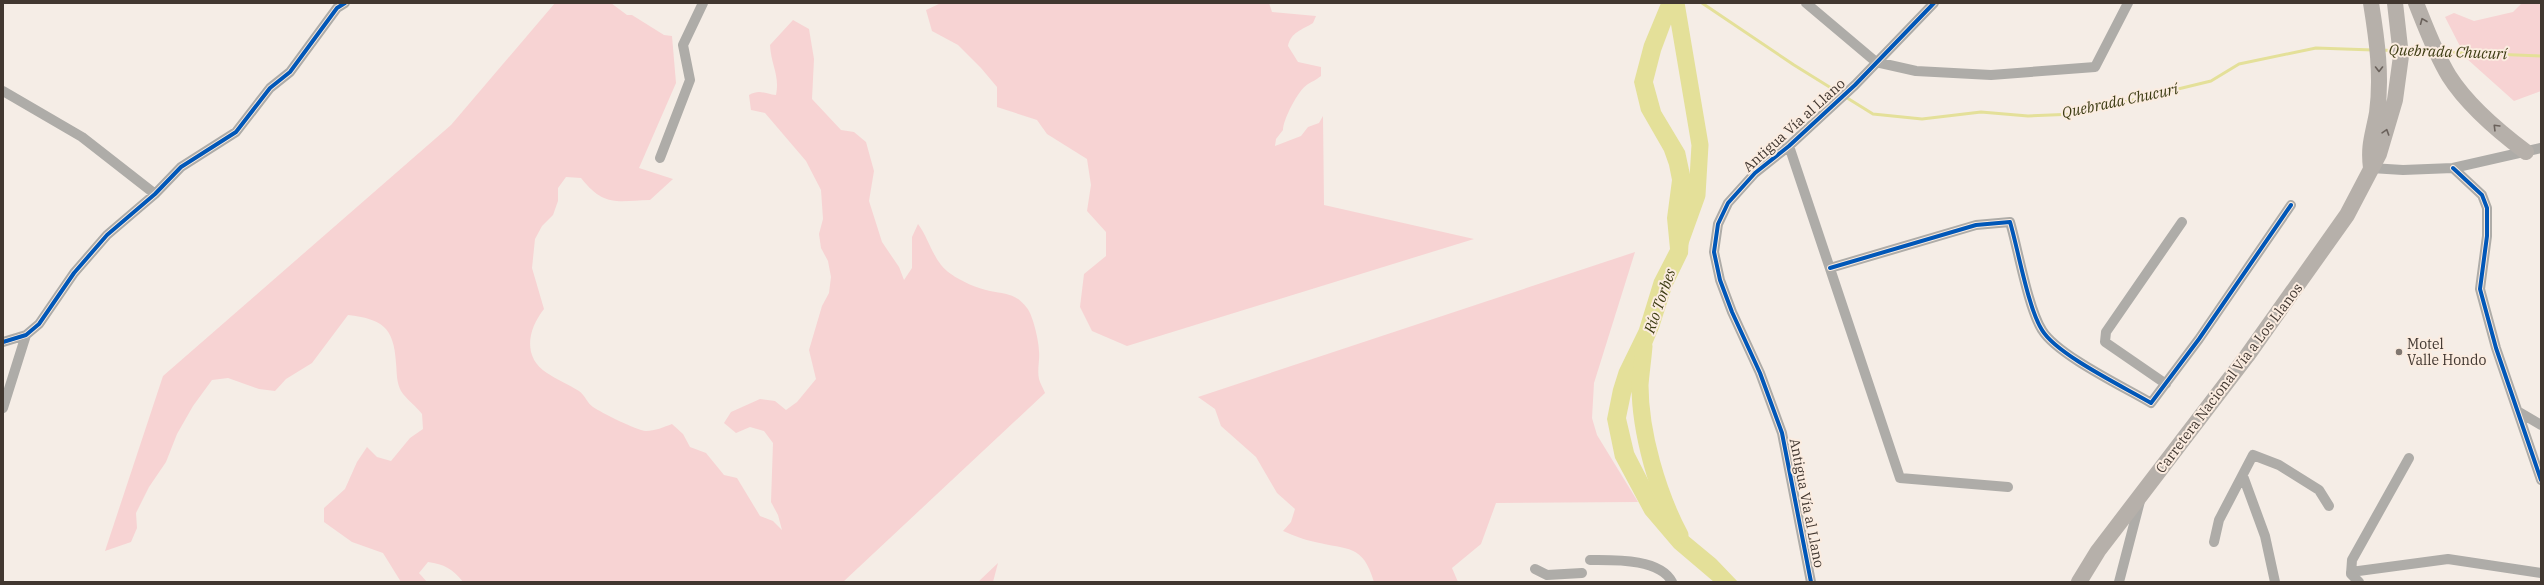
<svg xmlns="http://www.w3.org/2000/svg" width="2544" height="585" font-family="'IBM Plex Serif',serif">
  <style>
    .green { fill: #f7d3d3 }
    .water { fill: #e4e099 }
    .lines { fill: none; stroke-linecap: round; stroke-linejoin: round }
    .stream { stroke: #e4e099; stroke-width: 3 }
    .river { stroke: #e4e099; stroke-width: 17 }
    .minor { stroke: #aeaca8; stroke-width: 10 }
    .trunk { stroke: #b6b0aa; stroke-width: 16 }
    .cycleway-casing { stroke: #fbece0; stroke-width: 6 }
    .cycleway { stroke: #0057b8; stroke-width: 4 }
    .oneway { stroke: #6a615b }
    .poi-dot { fill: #807770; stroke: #fbece0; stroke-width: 1.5 }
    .labels { text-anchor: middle; stroke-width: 4; stroke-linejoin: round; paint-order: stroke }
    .street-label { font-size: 14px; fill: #413730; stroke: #fbece0 }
    .poi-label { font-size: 14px; fill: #413730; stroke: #fbece0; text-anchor: start }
    .water-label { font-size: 15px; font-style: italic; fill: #3d3c13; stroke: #fbece0 }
  </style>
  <rect width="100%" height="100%" fill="#f5ede6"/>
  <!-- green -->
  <path class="green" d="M555,3H611L627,15H632L664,35L672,36L676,83L639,168L673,179L650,200C616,201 604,207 581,178L566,177L558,188V201L553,215L542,226L535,239L532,268L544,309C528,329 522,357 547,373C557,380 568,384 579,391C585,395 587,403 593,407C602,413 636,430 646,431C655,431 664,427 672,424L683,434L690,447L706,453L724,475L737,478L760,516L773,521L782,530L778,515L771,502L773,443L764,431L750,427L736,433L724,423L731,412L760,399L775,401L786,410L797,402L816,379L809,350L822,306L829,293L831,277L828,261L821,248L819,234L823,219L821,190L806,161L765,113L751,110L749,95C760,89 765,94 776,95C780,75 771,65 770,45L793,20L809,29L814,59L812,99L841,130L854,132L866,142L874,171L869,201L882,242L899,267L904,280L912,268V237L918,224C930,240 933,262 951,274C962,282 977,288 990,291C1006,294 1017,294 1027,308C1033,315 1039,342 1039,351C1040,360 1037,370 1039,379C1040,383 1043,388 1045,393L843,582H463C453,569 444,564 428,562L419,573L427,582H401L383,553L352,542L324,522V508L345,489L357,462L367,447L377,457L391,461L410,438L423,429L422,414C416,406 406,399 401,391C396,382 397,372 396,363C394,327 382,319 348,315L312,363L286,379L275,391L259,389L228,378L212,380L193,406L177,434L166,462L149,487L136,513L137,528L131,542L105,551L163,376L451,125Z
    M941,3H1269L1272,12L1316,16L1313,23C1302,30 1291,32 1288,46L1298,62L1321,67V76C1316,80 1313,81 1308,84C1298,90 1283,120 1283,130L1276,139L1275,146L1301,136L1308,127L1319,123L1323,116L1324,205L1474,239L1127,346L1092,331L1080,307L1084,274L1106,256V232L1087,211L1091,185L1087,159L1047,134L1037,120L997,107V87L981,68L958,45L932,31L926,10Z
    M2522,3H2541V91L2514,101L2466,58L2445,17L2454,13L2474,21L2513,12Z
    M1635,252L1594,383L1592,418L1597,435L1638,502L1496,503L1481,544L1452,568L1458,582H1374C1363,544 1348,550 1315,542C1304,540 1293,535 1283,531L1291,522L1295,509L1277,493L1256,457L1221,426L1215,409L1198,397Z
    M998,563L993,582H978Z"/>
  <!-- water -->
  <path class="water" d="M1661,3H1679L1661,51L1653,82L1661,111L1685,151L1691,179L1686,217L1689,234L1688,254L1672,287L1659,328L1631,394L1626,418L1634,452L1660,503L1687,535L1716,559L1738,582H1714L1674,548L1645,514L1615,458L1607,419L1613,389L1619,370L1639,329L1654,280L1670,249L1667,218L1672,180L1669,165L1664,151L1641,111L1634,82L1644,44Z"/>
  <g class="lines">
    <!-- stream -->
    <path class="stream" d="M1702,3L1794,65L1873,114L1922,119L1981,112L2028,116L2075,114L2211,81L2239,64L2316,48L2373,50
      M2383,50L2395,51
      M2405,51L2431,52
      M2443,52L2541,56"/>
    <!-- river -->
    <path class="river" d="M1676,3L1700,145L1697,195L1679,245
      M1644,346C1643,359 1641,372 1640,385C1640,433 1658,494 1680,535"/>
    <!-- minor -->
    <path class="minor" d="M1806,3L1876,62L1916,71L1991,75L2095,67L2128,3
      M3,91L82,137L155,194
      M1789,146L1900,478L2008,487
      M660,158L690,80L683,45L703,3
      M2371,168L2403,170L2453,168L2541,148
      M2453,168L2482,195L2487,208V236L2480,289L2496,348L2541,480
      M1830,268L1976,225L2010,222C2018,249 2028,308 2042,330C2057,355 2124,387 2151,403L2199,339L2291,205
      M3,342L26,335L39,324L74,273L107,235L155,194L181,167L236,132L270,88L290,72L337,8L345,3
      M2166,384L2105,342L2106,332L2182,222
      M3,408L26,335
      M2519,412L2541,425
      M2243,476L2265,536L2275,582
      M2214,542L2219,520L2253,455L2279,465L2319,490L2329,506
      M1590,560C1613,560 1660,558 1672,582
      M1535,569L1547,575L1582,573
      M2351,572L2448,559L2541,573
      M1811,582L1782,433L1760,373L1732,312L1720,280L1714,252L1718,224L1728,203L1755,173L1789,146L1855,85L1934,3
      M2119,582L2140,501
      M2359,582L2351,574L2352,560L2409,458"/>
    <!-- trunk -->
    <path class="trunk" d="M2416,3C2426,28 2435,53 2449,76C2468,106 2498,131 2526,152
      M2371,168C2368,145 2373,135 2377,113C2382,76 2377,40 2371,3
      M2079,582L2098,551L2247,356L2347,215L2379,154L2395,100L2401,56L2395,3"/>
    <defs>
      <path id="cycleway" d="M2453,168L2482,195L2487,208V236L2480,289L2496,348L2541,480
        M1830,268L1976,225L2010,222C2018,249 2028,308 2042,330C2057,355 2124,387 2151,403L2199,339L2291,205
        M3,342L26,335L39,324L74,273L107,235L155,194L181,167L236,132L270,88L290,72L337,8L345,3
        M1811,582L1782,433L1760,373L1732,312L1720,280L1714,252L1718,224L1728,203L1755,173L1789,146L1855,85L1934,3"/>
    </defs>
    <!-- cycleway casing -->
    <use href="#cycleway" class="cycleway-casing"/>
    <!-- cycleway -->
    <use href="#cycleway" class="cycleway"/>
  </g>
  <!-- one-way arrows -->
  <defs><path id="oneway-chevron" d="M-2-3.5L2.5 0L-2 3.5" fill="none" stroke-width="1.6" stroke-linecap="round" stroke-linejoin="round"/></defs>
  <g class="oneway">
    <use href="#oneway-chevron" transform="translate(2423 21) rotate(-112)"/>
    <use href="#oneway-chevron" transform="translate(2379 69) rotate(90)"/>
    <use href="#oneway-chevron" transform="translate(2496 127) rotate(-135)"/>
    <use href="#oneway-chevron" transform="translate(2386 132) rotate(-72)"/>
  </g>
  <!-- markers -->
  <circle class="poi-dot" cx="2399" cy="352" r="4"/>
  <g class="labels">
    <!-- street labels -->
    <g class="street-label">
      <text transform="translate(1794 125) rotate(-42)" y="5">Antigua Vía al Llano</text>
      <text transform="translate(2229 378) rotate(-53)" y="5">Carretera Nacional Vía a Los Llanos</text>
      <text transform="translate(1807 503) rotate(79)" y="5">Antigua Vía al Llano</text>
    </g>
    <!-- poi labels -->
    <g class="poi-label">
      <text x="2407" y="349">Motel<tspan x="2407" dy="16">Valle Hondo</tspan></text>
    </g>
    <!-- water labels -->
    <g class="water-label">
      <text transform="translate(2448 52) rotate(2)" y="5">Quebrada Chucurí</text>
      <text transform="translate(2120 101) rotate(-12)" y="5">Quebrada Chucurí</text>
      <text transform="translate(1660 301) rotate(-71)" y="5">Río Torbes</text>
    </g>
  </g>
  <!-- border -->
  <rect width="2544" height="585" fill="none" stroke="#413730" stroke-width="8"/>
</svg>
